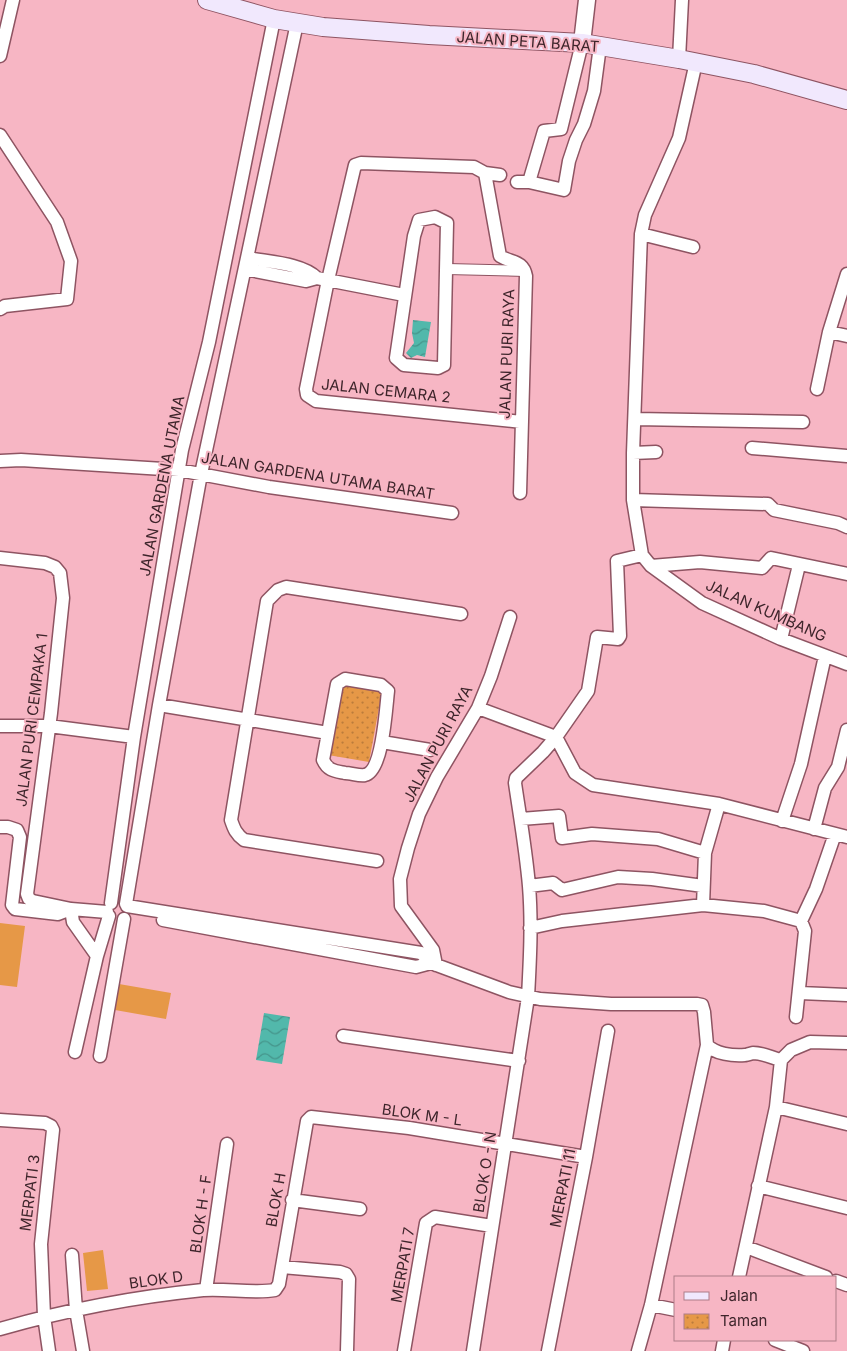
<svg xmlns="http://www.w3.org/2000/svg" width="847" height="1351" font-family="Inter,sans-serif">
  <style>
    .park { fill: url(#park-dots) }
    .pitch { fill: #e69847 }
    .water { fill: url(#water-waves) }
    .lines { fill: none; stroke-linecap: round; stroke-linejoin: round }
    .pedestrian-casing { stroke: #8e5462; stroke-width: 12 }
    .minor-casing { stroke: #8e5462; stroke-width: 15 }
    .tertiary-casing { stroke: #8e5462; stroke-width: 19 }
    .secondary-casing { stroke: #8e5462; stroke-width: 20 }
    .pedestrian { stroke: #fff; stroke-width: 10 }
    .minor { stroke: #fff; stroke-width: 12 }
    .tertiary { stroke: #fff; stroke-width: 16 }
    .secondary { stroke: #f1e8fd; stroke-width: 18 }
    .labels { text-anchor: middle; stroke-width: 4; stroke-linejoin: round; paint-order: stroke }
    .street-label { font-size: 15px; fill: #3e252b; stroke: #f7b6c4 }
  </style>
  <defs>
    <pattern id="park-dots" width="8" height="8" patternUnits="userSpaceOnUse" patternTransform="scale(1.25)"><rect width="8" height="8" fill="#e69847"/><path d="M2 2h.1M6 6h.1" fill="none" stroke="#bc7c3b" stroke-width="1.8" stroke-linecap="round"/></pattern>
    <pattern id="water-waves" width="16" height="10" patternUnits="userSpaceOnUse" patternTransform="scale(1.25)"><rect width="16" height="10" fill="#52b8ab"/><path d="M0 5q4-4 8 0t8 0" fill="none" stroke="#45958b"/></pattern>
  </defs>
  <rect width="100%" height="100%" fill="#f7b6c4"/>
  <!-- park -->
  <path class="park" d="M342,680L383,686L369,762L328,755Z"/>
  <!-- pitch -->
  <path class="pitch" d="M0,923L25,926L17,987L0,985Z
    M119,984L171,993L166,1019L115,1010Z
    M103,1250L108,1289L87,1291L83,1253Z"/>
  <!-- water -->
  <path class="water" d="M413,320L431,322L425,357L417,355L411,358L406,353L414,343L412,333Z
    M264,1013L290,1017L282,1064L256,1060Z"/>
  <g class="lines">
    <defs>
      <path id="pedestrian" d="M447,269L525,271"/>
      <path id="minor" d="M0,56L13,0
        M679,59L682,0
        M696,62L679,138L645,215L641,234L633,453V500L642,555L651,566L702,603L781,639L847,664
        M0,135L57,222L71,261L67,299L5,306L0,309
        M485,173L500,175
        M517,182H529L544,131L561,129L582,43
        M529,182L564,190L569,161L576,140L584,124L594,91L600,46
        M435,217L447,223L444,365L438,368L404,365L396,358L414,236L419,220Z
        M641,234L693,247
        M248,258C268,262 302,263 317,278
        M245,269L306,281L317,278L404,295
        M829,332L847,336
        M817,389L829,332L847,274
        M635,419L803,422
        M752,448L847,456
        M633,453L656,452
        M0,461L21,460L179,470L269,487L452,513
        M520,493L526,276C523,260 511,263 500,256L485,173L474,167L361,163L355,165L328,280L306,389L307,395L316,401L522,422
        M633,500L768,504L774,510L838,523L847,527
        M0,558L45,563L55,567L60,573L63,598L51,713L27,894L29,899L33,901L71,909L107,912
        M651,566L700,562L762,568L771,558L847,574
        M781,639L799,565
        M345,679L381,685L388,691C386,707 383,771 365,775C359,776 351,773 345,773C335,771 328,771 323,760L337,684Z
        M159,705L328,733
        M478,708L556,737L575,773L593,785L719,804L847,837
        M0,726H49L134,737
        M382,742L430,750
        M521,819L559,816L562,838L592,834L658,839L705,853
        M782,821L801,764L825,656
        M0,827H8L17,830L20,837L12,905L15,909L58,914L71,909L73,922L97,956
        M814,829L825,788L838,767L847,730
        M377,861L244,840C236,834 234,829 231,820L267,601L278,590L286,587L461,614
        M529,886L553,883L562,890L618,877L652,879L703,886
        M111,903L134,737L182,450L209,342L274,19
        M126,904L159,705L201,474L297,23
        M703,905L705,853L719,804
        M127,906L421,953L431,963L509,992L540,999L611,1004H697L702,1005L704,1012L707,1045L651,1305L638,1351
        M163,920L416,967L431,963
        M801,921L816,889L835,834
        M530,928L562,921L703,905L764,911L801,921L805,931L796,1017
        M436,965L433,950L401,906L400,879L408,848L419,814L437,777L478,708L491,676L510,617
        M800,993L847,995
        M343,1036L519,1061
        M707,1045C715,1054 733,1056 745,1055C746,1055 753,1053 753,1053C764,1053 772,1058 781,1060
        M75,1052L97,956L109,916
        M100,1056L124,919
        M776,1107L847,1124
        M0,1120L45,1123L51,1126L53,1130L41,1244L44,1316L49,1351
        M758,1186L847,1208
        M292,1200L360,1209
        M746,1247L826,1277
        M72,1255L76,1310L83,1351
        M282,1267L340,1272L346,1274L349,1279L347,1351
        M739,1277L776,1107L781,1060L791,1050L810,1042L847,1043
        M836,1281L847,1285
        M206,1290L227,1144
        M651,1305L676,1310
        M0,1329C66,1310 134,1297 203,1290C225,1288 255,1294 275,1290L279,1284L307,1121L311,1117L409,1128L586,1157
        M775,1340L803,1351
        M404,1351L426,1223L435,1217L492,1226
        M473,1351L528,997C530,960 532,923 529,886C526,851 520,817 515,783L516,778L543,752L556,737L588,691L597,637L618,639L620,636L617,561L642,555
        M548,1351L586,1157L608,1031
        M722,1351L724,1340"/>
      <path id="tertiary" d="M582,43L587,0"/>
      <path id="secondary" d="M207,0L274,19L323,27L429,35L582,43L679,59L754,74L847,100"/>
    </defs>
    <!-- pedestrian casing -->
    <use href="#pedestrian" class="pedestrian-casing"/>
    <!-- minor casing -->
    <use href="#minor" class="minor-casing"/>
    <!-- tertiary casing -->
    <use href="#tertiary" class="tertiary-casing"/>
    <!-- secondary casing -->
    <use href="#secondary" class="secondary-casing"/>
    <!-- pedestrian -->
    <use href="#pedestrian" class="pedestrian"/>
    <!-- minor -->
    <use href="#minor" class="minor"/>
    <!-- tertiary -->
    <use href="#tertiary" class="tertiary"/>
    <!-- secondary -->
    <use href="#secondary" class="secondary"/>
  </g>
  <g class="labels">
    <!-- street labels -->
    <g class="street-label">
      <text transform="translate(528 42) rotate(4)" y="5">JALAN PETA BARAT</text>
      <text transform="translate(507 354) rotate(-88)" y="5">JALAN PURI RAYA</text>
      <text transform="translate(386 391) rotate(6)" y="5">JALAN CEMARA 2</text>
      <text transform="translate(318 476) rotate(9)" y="5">JALAN GARDENA UTAMA BARAT</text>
      <text transform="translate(162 486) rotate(-79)" y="5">JALAN GARDENA UTAMA</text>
      <text transform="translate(766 611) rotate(24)" y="5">JALAN KUMBANG</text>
      <text transform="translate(32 720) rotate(-83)" y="5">JALAN PURI CEMPAKA 1</text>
      <text transform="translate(438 744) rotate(-62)" y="5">JALAN PURI RAYA</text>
      <text transform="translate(422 1115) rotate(8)" y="5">BLOK M - L</text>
      <text transform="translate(485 1172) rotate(-81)" y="5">BLOK O - N</text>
      <text transform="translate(563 1188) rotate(-79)" y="5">MERPATI 11</text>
      <text transform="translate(30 1193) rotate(-83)" y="5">MERPATI 3</text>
      <text transform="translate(276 1200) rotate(-80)" y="5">BLOK H</text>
      <text transform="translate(201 1214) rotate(-82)" y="5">BLOK H - F</text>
      <text transform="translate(403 1265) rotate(-80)" y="5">MERPATI 7</text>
      <text transform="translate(156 1280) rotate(-8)" y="5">BLOK D</text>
    </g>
  </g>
  <!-- legend -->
  <rect x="674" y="1276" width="162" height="65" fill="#f7b6c4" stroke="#ad7c87"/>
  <rect x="684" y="1292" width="25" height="8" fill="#f1e8fd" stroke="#ad7c87"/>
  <text x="720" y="1301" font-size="15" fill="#3e252b">Jalan</text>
  <rect x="684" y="1314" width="25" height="15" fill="url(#park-dots)" stroke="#ad7c87"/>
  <text x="720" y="1326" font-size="15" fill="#3e252b">Taman</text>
</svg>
